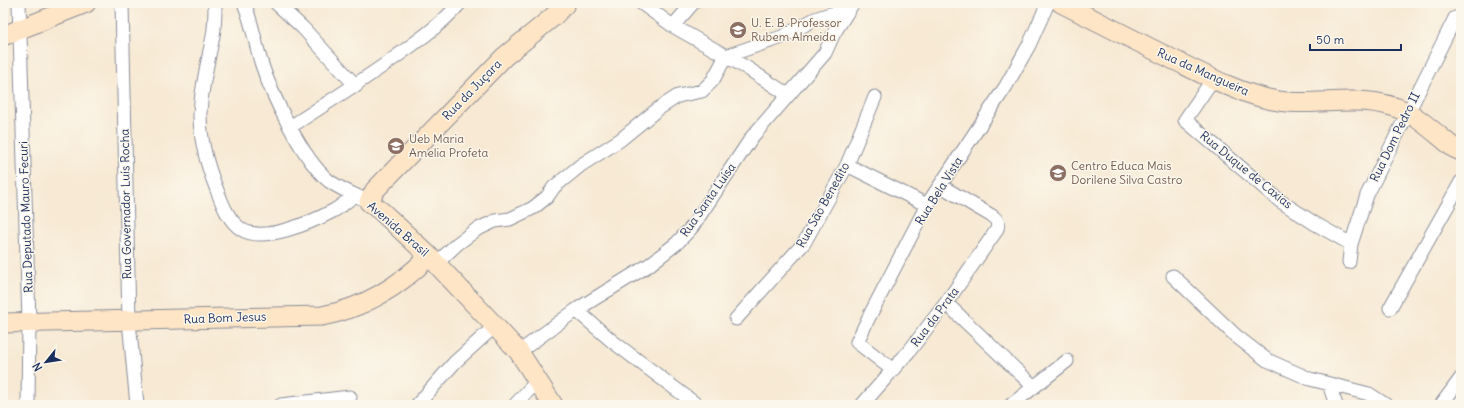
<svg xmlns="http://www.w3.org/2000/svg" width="1464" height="408" font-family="Delius,sans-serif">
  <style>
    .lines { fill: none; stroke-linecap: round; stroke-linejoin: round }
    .street-casing { stroke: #898c98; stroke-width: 15 }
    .secondary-casing { stroke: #898c98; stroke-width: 21 }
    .street { stroke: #fff; stroke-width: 13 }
    .secondary { stroke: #fee5c5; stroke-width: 19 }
    .labels { text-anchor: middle; stroke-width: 3; stroke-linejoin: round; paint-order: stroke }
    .education-label { font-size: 12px; fill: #785e54; stroke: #fbf7ec; text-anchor: start }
    .street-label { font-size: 12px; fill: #1b2f5e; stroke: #fbf7ec }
  </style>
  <rect width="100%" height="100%" fill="#fbf7ec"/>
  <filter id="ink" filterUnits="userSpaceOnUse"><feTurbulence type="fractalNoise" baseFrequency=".025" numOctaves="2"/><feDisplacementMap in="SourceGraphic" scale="8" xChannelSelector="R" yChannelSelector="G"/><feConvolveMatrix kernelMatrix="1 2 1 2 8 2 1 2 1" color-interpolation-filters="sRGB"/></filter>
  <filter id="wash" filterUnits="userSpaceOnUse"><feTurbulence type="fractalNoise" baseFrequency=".012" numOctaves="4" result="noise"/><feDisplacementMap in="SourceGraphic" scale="16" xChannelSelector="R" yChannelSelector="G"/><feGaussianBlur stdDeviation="0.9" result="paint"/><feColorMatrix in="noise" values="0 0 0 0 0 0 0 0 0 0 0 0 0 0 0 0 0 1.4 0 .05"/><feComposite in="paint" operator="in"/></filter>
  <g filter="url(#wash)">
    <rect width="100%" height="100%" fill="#f7e9d3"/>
  </g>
  <g filter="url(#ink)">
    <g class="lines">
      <defs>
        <path id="street" d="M19,3L29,322L28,405
          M122,3L129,321L137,405
          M215,3C215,14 215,25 213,36C208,62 201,88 200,114C200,140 206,162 215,185C221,200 227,220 241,229C262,244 312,222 333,211C341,207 348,200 355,195
          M244,3C252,22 255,42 261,62C271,94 303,160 329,181C339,188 350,193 361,198
          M276,3L303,28L356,86
          M641,3L673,26L747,68L788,95
          M673,26L693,3
          M1213,79L1185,120L1280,201L1314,223L1351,244
          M290,127C326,104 362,81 397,56C419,40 442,24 460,3
          M847,165L927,205
          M1349,262L1351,244L1367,195L1455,18
          M437,263L457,244L476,230L495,221L510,219L533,208L547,197L554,187L581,165L620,140L658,109L678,96L702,91L713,80L726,56L782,37L815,19L830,14L847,12
          M1173,276L1236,336L1267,360L1310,379L1369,394L1386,405
          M946,303L1034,387
          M1390,308L1461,182
          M576,310L612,341L697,405
          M736,319L804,243L847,165L875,97
          M519,352L576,310L649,265L677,243L692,227L752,137L825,53L834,33L853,3
          M893,370L857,342L869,317L927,205L1006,86L1029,45L1048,3
          M1329,384L1336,405
          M281,405L350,397
          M417,405L455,362L495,326
          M515,405L538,380
          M862,405L910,350L946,303L996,231C999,225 998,220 992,216L941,186
          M1011,405L1067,361
          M1441,405L1461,378"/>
        <path id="secondary" d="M1061,3C1098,22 1135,40 1172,59C1203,74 1234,91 1268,99C1315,110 1358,90 1405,111C1420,118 1441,138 1454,148L1461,151
          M3,36L86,3
          M3,323L322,316C364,308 400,286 429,256
          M553,405L519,352L495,326L429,256L382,212L369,202L375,190L504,57L554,16L566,3"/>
      </defs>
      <!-- street casing -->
      <use href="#street" class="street-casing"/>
      <!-- secondary casing -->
      <use href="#secondary" class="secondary-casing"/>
      <!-- street -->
      <use href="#street" class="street"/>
      <!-- secondary -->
      <use href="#secondary" class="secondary"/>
    </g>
  </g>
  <!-- icons -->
  <defs>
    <symbol id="school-disc" viewBox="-11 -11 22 22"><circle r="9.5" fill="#8d6e63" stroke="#fbf7ec"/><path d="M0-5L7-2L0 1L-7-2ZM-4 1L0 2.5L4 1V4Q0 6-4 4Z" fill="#fff"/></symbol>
  </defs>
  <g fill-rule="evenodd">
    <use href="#school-disc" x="728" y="20" width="20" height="20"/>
    <use href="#school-disc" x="386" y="136" width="20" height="20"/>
    <use href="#school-disc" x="1048" y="163" width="20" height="20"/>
  </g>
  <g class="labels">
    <!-- education labels -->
    <g class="education-label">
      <text x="751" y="27">U. E. B. Professor<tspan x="751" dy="14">Rubem Almeida</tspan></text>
      <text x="409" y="143">Ueb Maria<tspan x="409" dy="14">Amelia Profeta</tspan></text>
      <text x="1071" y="170">Centro Educa Mais<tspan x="1071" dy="14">Dorilene Silva Castro</tspan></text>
    </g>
    <!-- street labels -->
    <g class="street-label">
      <text transform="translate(1203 72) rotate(24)" y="4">Rua da Mangueira</text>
      <text transform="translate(472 90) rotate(-46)" y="4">Rua da Juçara</text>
      <text transform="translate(1395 137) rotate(-64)" y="4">Rua Dom Pedro II</text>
      <text transform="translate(1246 170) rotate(39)" y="4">Rua Duque de Caxias</text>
      <text transform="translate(939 191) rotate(-58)" y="4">Rua Bela Vista</text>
      <text transform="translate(708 200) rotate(-55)" y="4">Rua Santa Luísa</text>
      <text transform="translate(126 204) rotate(-91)" y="4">Rua Governador Luís Rocha</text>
      <text transform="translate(823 205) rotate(-61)" y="4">Rua São Benedito</text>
      <text transform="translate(26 217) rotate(-92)" y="4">Rua Deputado Mauro Fecuri</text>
      <text transform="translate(398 229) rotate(41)" y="4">Avenida Brasil</text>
      <text transform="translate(935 317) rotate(-53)" y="4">Rua da Prata</text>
      <text transform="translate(225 318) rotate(-2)" y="4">Rua Bom Jesus</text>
    </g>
  </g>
  <!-- margin -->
  <rect width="1464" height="408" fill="none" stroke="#fbf7ec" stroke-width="16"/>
  <!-- north arrow -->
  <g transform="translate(46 362) rotate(240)" stroke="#fbf7ec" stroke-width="3" paint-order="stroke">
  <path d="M0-3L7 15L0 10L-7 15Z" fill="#1b2f5e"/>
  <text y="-6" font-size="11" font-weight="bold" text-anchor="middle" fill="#1b2f5e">N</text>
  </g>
  <!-- scale -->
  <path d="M1310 44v6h91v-6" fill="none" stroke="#1b2f5e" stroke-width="2"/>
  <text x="1316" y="44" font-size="12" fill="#1b2f5e" stroke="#fbf7ec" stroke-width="3" paint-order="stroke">50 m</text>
</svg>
